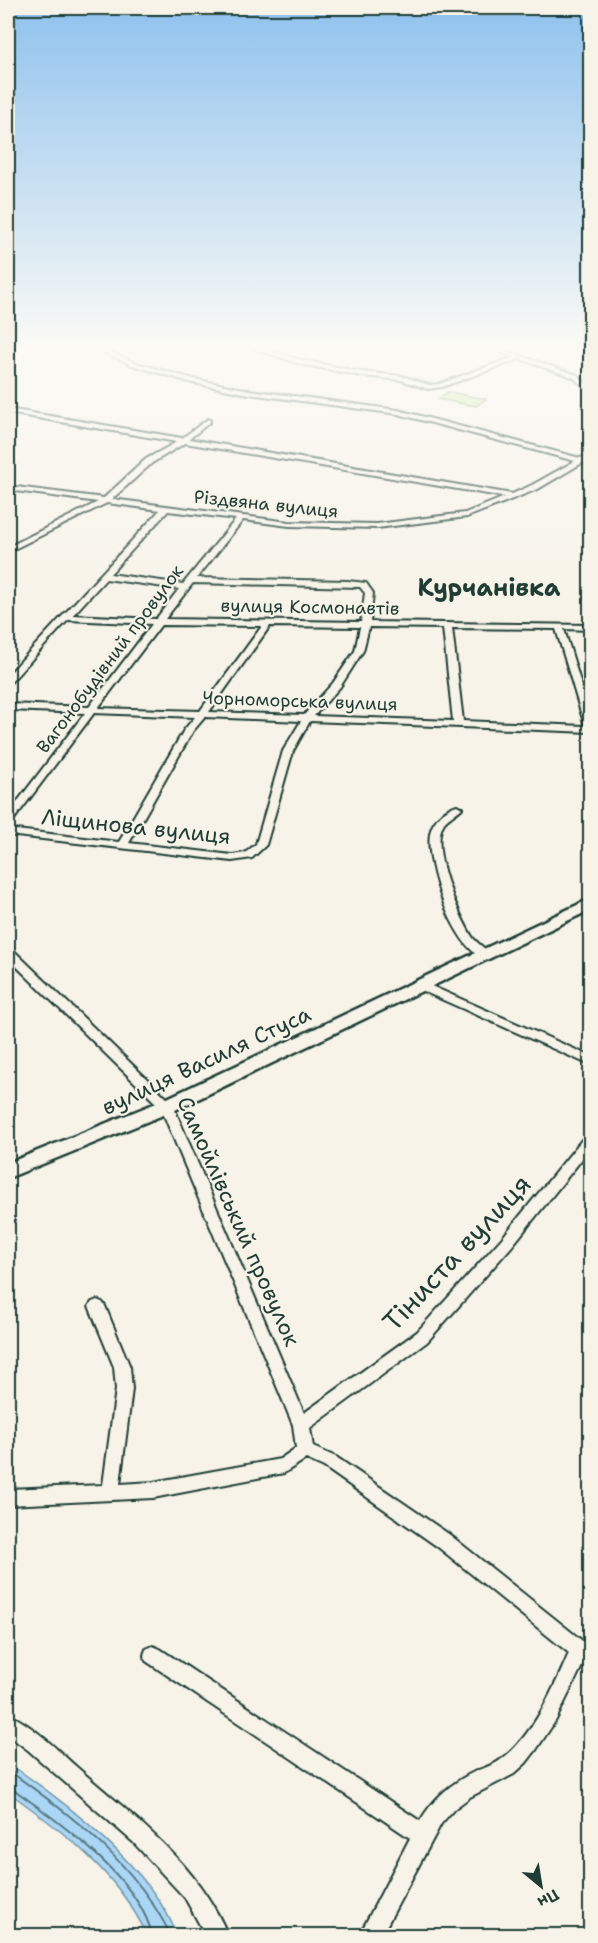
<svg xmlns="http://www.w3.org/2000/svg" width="598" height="1943" font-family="'Shantell Sans',sans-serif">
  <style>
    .green { fill: #c7e79f; stroke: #73926a; stroke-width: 1.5 }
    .water { fill: #abd6f6; stroke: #7399a8; stroke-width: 1.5 }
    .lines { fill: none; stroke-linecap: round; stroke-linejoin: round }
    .shore { stroke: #577a82; stroke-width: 2 }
    .minor-casing { stroke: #1f3d34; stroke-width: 4 }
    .secondary-casing { stroke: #1f3d34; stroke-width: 5 }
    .minor { fill: #f7f3e8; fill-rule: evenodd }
    .secondary { fill: #f7f3e8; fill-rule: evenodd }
    .labels { text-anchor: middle; stroke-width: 4.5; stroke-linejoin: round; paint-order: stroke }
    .far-street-label { font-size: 18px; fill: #1f3d34; stroke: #f7f3e8 }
    .street-label { font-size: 22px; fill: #1f3d34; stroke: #f7f3e8 }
    .far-district-label { font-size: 24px; font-weight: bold; fill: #1f3d34; stroke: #f7f3e8 }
    .near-street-label { font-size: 27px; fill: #1f3d34; stroke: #f7f3e8 }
  </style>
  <rect width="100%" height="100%" fill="#f7f3e8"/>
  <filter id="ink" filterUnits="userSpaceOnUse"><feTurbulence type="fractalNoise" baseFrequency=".0167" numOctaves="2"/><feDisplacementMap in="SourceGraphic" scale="12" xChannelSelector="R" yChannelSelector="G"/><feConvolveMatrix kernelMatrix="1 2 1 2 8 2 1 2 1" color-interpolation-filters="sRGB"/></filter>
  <g filter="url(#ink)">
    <!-- green -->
    <path class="green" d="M448,392L486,399L476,406L438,399Z"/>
    <!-- water -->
    <path class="water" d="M8,1763C66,1802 152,1869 177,1935H147C118,1873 63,1831 8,1792Z"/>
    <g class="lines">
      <!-- shore -->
      <path class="shore" d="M8,1770C72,1816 136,1863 171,1936
        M8,1788L13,1789C57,1820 142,1881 152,1936"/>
      <defs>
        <path id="minor" d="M94,348H102L136,363L194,379L249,390L398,410L580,458L590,456V464L582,463L538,489L467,517L377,528L289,526L243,520L197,578L348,581L366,583L373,593L370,622L590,625V630L564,629L590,714V732L310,721L293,751L266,845L252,858L232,861L8,835V829L119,842L184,730L195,717L94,713L12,822L8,823V814L85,713L8,710V704L89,707L152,624L68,620L11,682L8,683V675L160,510L107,503L8,552V547L98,502L8,490V486L104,498L146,459L177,442L8,413V409L182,438L208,419L210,420V422L189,439L512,494L532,485L575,461L398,414L249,394L193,383L132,365ZM185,443L505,497L465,513L377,524L289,522L112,499L152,463ZM168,511L236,519L183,584L110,574ZM106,579L179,589L156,619L73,615ZM193,583L360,587L365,593L361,622L165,619ZM161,625L262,626L200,711L98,708ZM270,626L360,627L355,651L333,683L304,715L209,712ZM369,627L443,628L453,721L314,716L340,687L363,651ZM452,628L556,629L585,726L463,721ZM205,717L301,721L283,751L256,844L245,853L232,855L129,843L193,731Z
          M252,348H261L301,360L362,372L402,376L429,385L439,384L514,357L490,348H498L577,375L590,387V392L573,377L520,359L442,387L428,389L401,380L362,376L300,364Z
          M457,805L462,808C457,813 449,817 444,823C428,847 459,916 473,938C478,944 485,948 490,954L484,958C454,949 425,863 430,834C432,821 444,809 457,805Z
          M8,948L12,949L172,1103L304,1413L417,1332L502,1238L585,1136L590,1135V1149L512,1246L427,1342L310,1428L313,1447L336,1457L450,1535L590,1647V1667L583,1664L556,1720L536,1750L526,1763L514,1774L470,1797L454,1809L441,1824L381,1936H359L410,1838L146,1661L144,1655L146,1649L153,1646L160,1649L420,1821C433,1799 451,1783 474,1772C482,1768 492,1766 499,1761C532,1739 554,1688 569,1653L438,1547L324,1467L306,1459L284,1473L153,1498L8,1505V1489L103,1485L116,1389L114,1367L89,1306L92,1302L97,1300L102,1302L105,1306L130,1367L132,1389L120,1484L153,1482L280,1459L296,1448L293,1425L161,1108L8,958Z
          M420,981L590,1056V1065L416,988L414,985L416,982Z
          M8,1714C35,1726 58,1751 80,1770C135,1818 200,1866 228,1936H206L185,1898L133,1842L28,1750L8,1735Z"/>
        <path id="secondary" d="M590,899V910L173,1111L8,1178V1163L161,1101Z"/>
      </defs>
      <!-- minor casing -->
      <use href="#minor" class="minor-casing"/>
      <!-- secondary casing -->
      <use href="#secondary" class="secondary-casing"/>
      <!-- minor -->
      <use href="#minor" class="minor"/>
      <!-- secondary -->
      <use href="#secondary" class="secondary"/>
    </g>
  </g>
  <!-- sky -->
  <linearGradient id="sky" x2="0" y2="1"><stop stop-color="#8fc2ee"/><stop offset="0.56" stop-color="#fbfaf5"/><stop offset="1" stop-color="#fbfaf5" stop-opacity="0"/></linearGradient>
  <rect width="598" height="620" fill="url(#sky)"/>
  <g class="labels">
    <!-- far-street labels -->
    <g class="far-street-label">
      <text transform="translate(266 504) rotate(6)" y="6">Різдвяна вулиця</text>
      <text transform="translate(310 607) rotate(1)" y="6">вулиця Космонавтів</text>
      <text transform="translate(110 659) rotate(-53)" y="6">Вагонобудівний провулок</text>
      <text transform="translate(300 701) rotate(2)" y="6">Чорноморська вулиця</text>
    </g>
    <!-- street labels -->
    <g class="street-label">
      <text transform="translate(136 826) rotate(6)" y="8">Ліщинова вулиця</text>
      <text transform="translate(206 1060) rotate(-25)" y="8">вулиця Василя Стуса</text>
      <text transform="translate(239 1221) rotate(66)" y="8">Самойлівський провулок</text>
    </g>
    <!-- far-district labels -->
    <g class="far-district-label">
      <text x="489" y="596">Курчанівка</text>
    </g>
    <!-- near-street labels -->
    <g class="near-street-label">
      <text transform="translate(457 1253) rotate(-47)" y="9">Тіниста вулиця</text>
    </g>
  </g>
  <!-- margin -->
  <rect width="598" height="1943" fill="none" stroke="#f7f3e8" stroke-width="30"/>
  <rect x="15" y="15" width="568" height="1913" fill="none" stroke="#1f3d34" stroke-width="2" filter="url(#ink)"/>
  <!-- north arrow -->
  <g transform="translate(541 1886) rotate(150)" stroke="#f7f3e8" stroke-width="4.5" paint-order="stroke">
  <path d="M0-4.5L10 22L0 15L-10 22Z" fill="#1f3d34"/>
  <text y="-9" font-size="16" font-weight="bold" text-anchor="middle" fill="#1f3d34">Пн</text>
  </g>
</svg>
